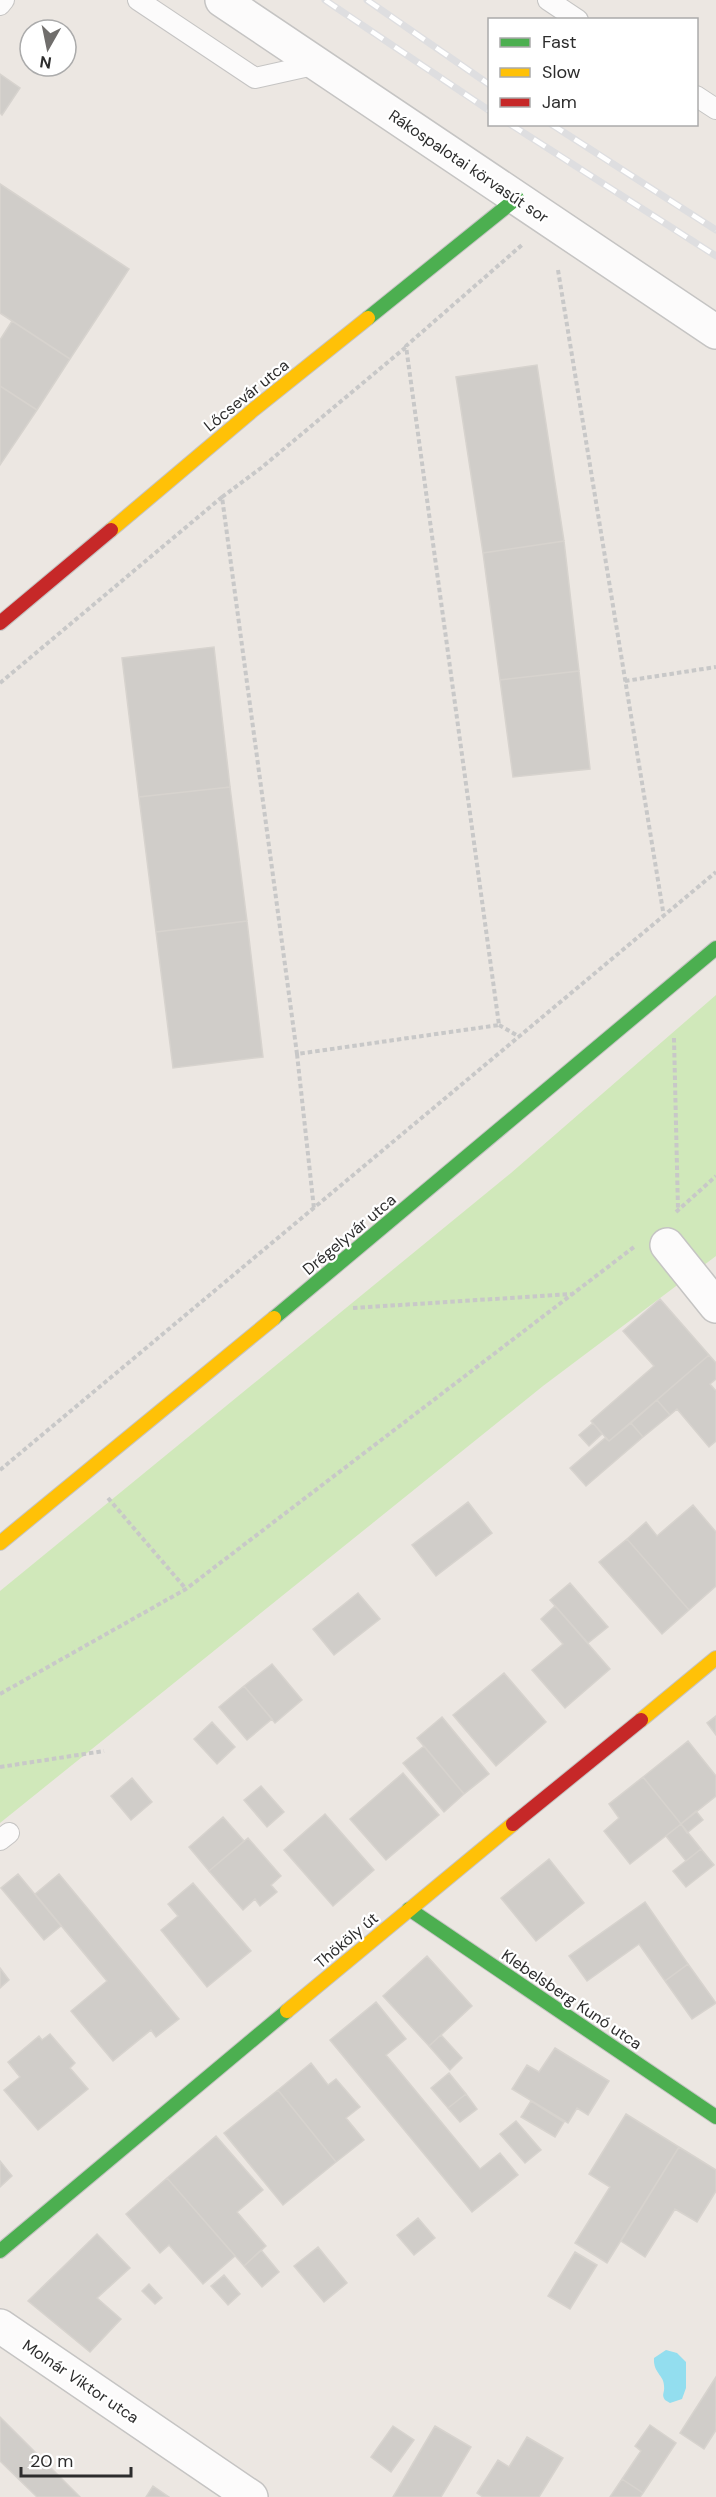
<svg xmlns="http://www.w3.org/2000/svg" width="716" height="2497" font-family="'DM Sans',sans-serif">
  <style>
    .green { fill: #d0e8ba }
    .water { fill: #93deef }
    .building { fill: #d0cdc9; stroke: #d7d3ce; stroke-width: 1.5 }
    .lines { fill: none; stroke-linecap: round; stroke-linejoin: round }
    .lane-casing { stroke: #c5c4c3; stroke-width: 22 }
    .street-casing { stroke: #c5c4c3; stroke-width: 36 }
    .fast-casing { stroke: #c5c4c3; stroke-width: 16 }
    .slow-casing { stroke: #c5c4c3; stroke-width: 16 }
    .jam-casing { stroke: #c5c4c3; stroke-width: 16 }
    .path { stroke: #c8c8c8; stroke-width: 4; stroke-dasharray: 4.5 3; stroke-linecap: butt }
    .lane { stroke: #fcfbfb; stroke-width: 20 }
    .street { stroke: #fcfbfb; stroke-width: 33 }
    .fast { stroke: #4caf50; stroke-width: 14 }
    .slow { stroke: #ffc107; stroke-width: 14 }
    .jam { stroke: #c62828; stroke-width: 14 }
    .rail-casing { stroke: #dedee0; stroke-width: 7 }
    .rail { stroke: #fff; stroke-width: 4.5; stroke-dasharray: 14; stroke-linecap: butt }
    .labels { text-anchor: middle; stroke-width: 4.5; stroke-linejoin: round; paint-order: stroke }
    .street-label { font-size: 16px; fill: #2d2d2d; stroke: #fff }
  </style>
  <rect width="100%" height="100%" fill="#ece7e2"/>
  <!-- green -->
  <path class="green" d="M716,995V1256L543,1386L0,1823V1591L511,1173Z"/>
  <!-- water -->
  <path class="water" d="M666,2350L677,2353L686,2362V2388L682,2399L670,2403L665,2400C661,2394 665,2393 664,2386C664,2375 653,2373 654,2358Z"/>
  <!-- building -->
  <path class="building" d="M0,74L20,88L2,115L0,113Z
    M0,184L129,269L70,359L0,313Z
    M12,321L70,359L37,410L0,386V340Z
    M537,365L564,541L483,553L456,377Z
    M0,386L37,410L0,465Z
    M564,541L579,671L500,680L483,553Z
    M214,647L230,787L139,797L122,658Z
    M579,671L590,769L513,777L500,680Z
    M230,787L247,921L156,932L139,797Z
    M247,921L263,1057L173,1068L156,932Z
    M660,1299L709,1355L609,1441L591,1421L654,1366L623,1331Z
    M709,1355L716,1363V1379L710,1384L716,1391V1441L709,1447L677,1409L670,1415L657,1400Z
    M657,1400L670,1415L643,1437L631,1423Z
    M593,1423L602,1434L589,1446L579,1435Z
    M631,1423L643,1437L586,1486L570,1468L605,1438L609,1441Z
    M468,1502L492,1533L436,1576L412,1545Z
    M693,1505L716,1532V1586L689,1610L627,1539L646,1522L657,1536Z
    M627,1539L689,1610L662,1634L599,1562Z
    M570,1583L608,1627L588,1643L550,1600Z
    M358,1593L380,1619L334,1655L313,1629Z
    M555,1606L610,1669L565,1708L532,1670L563,1644L541,1619Z
    M272,1664L302,1700L275,1723L244,1686Z
    M504,1673L546,1722L496,1766L453,1715Z
    M244,1686L272,1719L247,1740L219,1707Z
    M716,1716V1735L707,1723Z
    M442,1717L489,1774L464,1794L417,1738Z
    M212,1722L235,1747L217,1764L194,1739Z
    M688,1741L716,1776V1796L681,1824L643,1777Z
    M424,1746L464,1794L444,1812L403,1763Z
    M403,1773L439,1815L386,1860L350,1819Z
    M643,1777L681,1824L630,1864L604,1831L619,1818L609,1804Z
    M132,1778L152,1802L131,1820L111,1796Z
    M261,1786L284,1812L267,1827L244,1800Z
    M696,1811L703,1820L687,1833L681,1824Z
    M325,1814L374,1870L333,1906L284,1850Z
    M223,1817L244,1841L209,1871L189,1847Z
    M681,1824L701,1849L686,1861L666,1836Z
    M248,1838L281,1876L271,1885L277,1892L260,1906L255,1899L243,1910L209,1871Z
    M701,1849L714,1865L686,1887L673,1871Z
    M549,1859L584,1903L536,1941L501,1898Z
    M18,1874L61,1926L44,1940L1,1888Z
    M59,1874L179,2019L156,2037L151,2030L113,2061L71,2011L107,1981L35,1894Z
    M193,1883L251,1951L207,1987L161,1930L178,1916L168,1904Z
    M645,1902L688,1964L665,1981L639,1944L587,1981L569,1956Z
    M427,1956L472,2006L429,2046L383,1996Z
    M688,1964L716,2003L692,2019L665,1981Z
    M0,1968L9,1980L0,1988Z
    M376,2002L406,2039L386,2055L480,2169L500,2153L518,2175L472,2212L330,2040Z
    M50,2034L75,2063L70,2068L88,2089L38,2130L4,2090L20,2077L8,2062L39,2036L42,2040Z
    M441,2035L462,2058L450,2070L429,2046Z
    M555,2048L609,2081L588,2115L577,2108L568,2123L512,2089L527,2065L539,2072Z
    M311,2063L328,2085L336,2079L360,2107L346,2118L364,2140L336,2162L278,2090Z
    M449,2073L466,2094L448,2108L431,2088Z
    M278,2090L336,2162L283,2205L224,2133Z
    M466,2094L477,2109L460,2122L448,2108Z
    M531,2101L564,2122L555,2137L521,2117Z
    M626,2114L679,2147L607,2263L575,2243L610,2187L589,2174Z
    M516,2121L541,2150L525,2163L500,2134Z
    M216,2136L263,2190L237,2212L266,2246L244,2266L167,2178Z
    M679,2147L716,2170V2191L697,2222L675,2209L645,2257L621,2241Z
    M0,2161L12,2176L0,2187Z
    M167,2178L235,2256L203,2284L169,2245L160,2253L126,2214Z
    M418,2218L435,2238L414,2255L397,2235Z
    M97,2234L130,2268L97,2298L121,2319L90,2352L28,2301Z
    M318,2247L347,2283L324,2302L294,2266Z
    M261,2250L279,2272L262,2287L244,2266Z
    M575,2252L597,2265L570,2309L548,2296Z
    M224,2275L240,2294L228,2305L211,2286Z
    M149,2284L162,2298L155,2304L142,2291Z
    M716,2377V2430L704,2449L680,2433Z
    M0,2417L80,2497H37L0,2461Z
    M650,2425L676,2443L643,2493L622,2479L641,2451L635,2446Z
    M393,2426L414,2440L391,2472L371,2457Z
    M435,2426L471,2447L441,2497H393Z
    M527,2437L563,2458L539,2497H483L477,2493L498,2460L509,2467Z
    M622,2479L643,2493L640,2497H610Z
    M153,2486L169,2497H146Z"/>
  <g class="lines">
    <defs>
      <path id="lane" d="M138,0L255,78L318,64
        M548,0L578,20
        M0,5L4,0
        M696,96L716,109
        M0,1840L9,1833"/>
      <path id="street" d="M222,0L716,332
        M667,1245L716,1306
        M0,2326L251,2497"/>
      <path id="fast" d="M368,318L517,198
        M274,1318L716,948
        M409,1909L716,2117
        M0,2251L287,2011"/>
      <path id="slow" d="M111,530L253,410L368,318
        M0,1543L274,1318
        M641,1720L716,1658
        M287,2011L513,1824"/>
      <path id="jam" d="M0,623L111,530
        M513,1824L641,1720"/>
    </defs>
    <!-- lane casing -->
    <use href="#lane" class="lane-casing"/>
    <!-- street casing -->
    <use href="#street" class="street-casing"/>
    <!-- fast casing -->
    <use href="#fast" class="fast-casing"/>
    <!-- slow casing -->
    <use href="#slow" class="slow-casing"/>
    <!-- jam casing -->
    <use href="#jam" class="jam-casing"/>
    <!-- path -->
    <path class="path" d="M558,270L664,917
      M222,497L261,468L406,347
      M625,681L716,667
      M0,683L222,497L297,1054L499,1025L406,346L523,244
      M499,1025L520,1037
      M674,1038L678,1210
      M297,1054L314,1209
      M676,1212L716,1176
      M353,1308L572,1294
      M0,1470L716,872
      M108,1498L186,1589
      M0,1694L186,1589L634,1247
      M0,1767L104,1751"/>
    <!-- lane -->
    <use href="#lane" class="lane"/>
    <!-- street -->
    <use href="#street" class="street"/>
    <!-- fast -->
    <use href="#fast" class="fast"/>
    <!-- slow -->
    <use href="#slow" class="slow"/>
    <!-- jam -->
    <use href="#jam" class="jam"/>
    <defs>
      <path id="rail" d="M325,0L490,111
        M367,0L490,85
        M510,124L716,256
        M551,124L716,230"/>
    </defs>
    <!-- rail casing -->
    <use href="#rail" class="rail-casing"/>
    <!-- rail -->
    <use href="#rail" class="rail"/>
  </g>
  <g class="labels">
    <!-- street labels -->
    <g class="street-label">
      <text transform="translate(469 166) rotate(34)" y="6">Rákospalotai körvasút sor</text>
      <text transform="translate(246 395) rotate(-39)" y="6">Lőcsevár utca</text>
      <text transform="translate(349 1234) rotate(-40)" y="6">Drégelyvár utca</text>
      <text transform="translate(346 1940) rotate(-40)" y="6">Thököly út</text>
      <text transform="translate(572 1999) rotate(34)" y="6">Klebelsberg Kunó utca</text>
      <text transform="translate(81 2381) rotate(34)" y="6">Molnár Viktor utca</text>
    </g>
  </g>
  <!-- legend -->
  <rect x="488" y="18" width="210" height="108" fill="#ffffff" stroke="#ababab" stroke-width="1.5"/>
  <rect x="500" y="38" width="30" height="9" fill="#4caf50" stroke="#ababab" stroke-width="1.5"/>
  <text x="542" y="48" font-size="18" fill="#2d2d2d">Fast</text>
  <rect x="500" y="68" width="30" height="9" fill="#ffc107" stroke="#ababab" stroke-width="1.5"/>
  <text x="542" y="78" font-size="18" fill="#2d2d2d">Slow</text>
  <rect x="500" y="98" width="30" height="9" fill="#c62828" stroke="#ababab" stroke-width="1.5"/>
  <text x="542" y="108" font-size="18" fill="#2d2d2d">Jam</text>
  <!-- north arrow -->
  <g transform="translate(48 48) rotate(189)"><circle r="28" fill="#ffffff" stroke="#ababab" stroke-width="1.5"/>
  <path d="M0-4.5L10 22L0 15L-10 22Z" fill="#706e6c"/>
  <text y="-9" font-size="16" font-weight="bold" text-anchor="middle" fill="#2d2d2d">N</text>
  </g>
  <!-- scale -->
  <path d="M21 2467v9h110v-9" fill="none" stroke="#2d2d2d" stroke-width="3"/>
  <text x="30" y="2467" font-size="18" fill="#2d2d2d" stroke="#ffffff" stroke-width="4.5" paint-order="stroke">20 m</text>
</svg>
